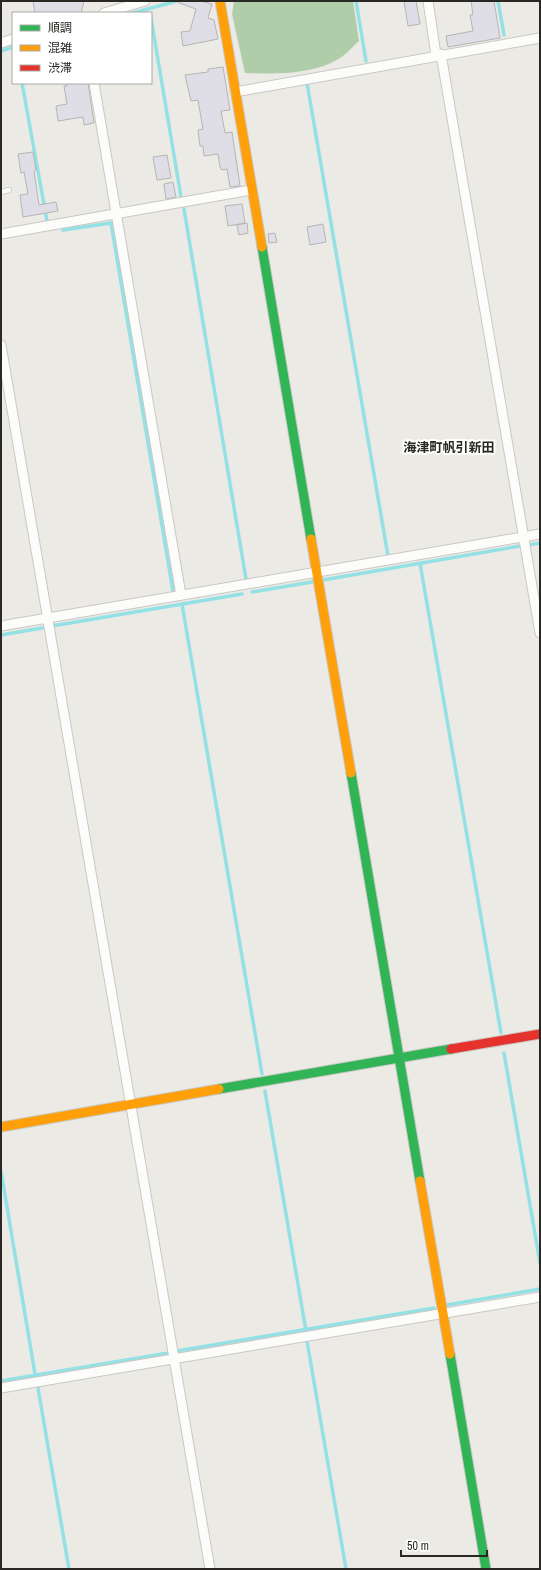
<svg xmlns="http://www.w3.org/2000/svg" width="541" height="1570" font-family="'Archivo Narrow','Noto Sans JP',sans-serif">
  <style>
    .forest { fill: #b0cdaa }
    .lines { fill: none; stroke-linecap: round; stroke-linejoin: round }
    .stream { stroke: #93e1e5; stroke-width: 3.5 }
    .building { fill: #dfdde6; stroke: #b6b5b4 }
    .lane-casing { stroke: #cac8c4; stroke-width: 6 }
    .street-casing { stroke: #cac8c4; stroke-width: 11 }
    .fast-casing { stroke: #cac8c4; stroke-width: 11 }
    .slow-casing { stroke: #cac8c4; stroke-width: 11 }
    .jam-casing { stroke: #cac8c4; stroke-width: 11 }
    .lane { stroke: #fcfcfb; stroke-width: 4.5 }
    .street { stroke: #fcfcfb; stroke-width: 9 }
    .fast { stroke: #30b455; stroke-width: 9 }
    .slow { stroke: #ff9f0a; stroke-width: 9 }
    .jam { stroke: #e5322d; stroke-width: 9 }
    .labels { text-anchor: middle; stroke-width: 4; stroke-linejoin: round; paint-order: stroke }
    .quarter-label { font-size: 13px; font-weight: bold; fill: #292824; stroke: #fff }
  </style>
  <rect width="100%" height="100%" fill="#eceae4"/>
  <!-- forest -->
  <path class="forest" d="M234,1H353L359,41C353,46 347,54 340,58C313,75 276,74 245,73L232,14Z"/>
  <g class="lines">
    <!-- stream -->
    <path class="stream" d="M356,1L366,61
      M498,1L504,35
      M133,13L177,1
      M151,18L181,197
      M1,51L13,47
      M22,83L47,221
      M307,83L388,556
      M184,209L246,579
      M63,230L111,223L173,591
      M529,545L540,543
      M420,563L501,1033
      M323,580L520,546
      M252,592L312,582
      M182,604L262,1074
      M52,626L242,594
      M1,635L42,628
      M504,1053L540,1263
      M265,1091L306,1331
      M1,1171L36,1380
      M447,1305L540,1289
      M307,1341L346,1569
      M177,1351L434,1308
      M1,1381L168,1353
      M38,1388L69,1569"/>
  </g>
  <!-- building -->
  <path class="building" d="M33,1H84L81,13H35Z
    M179,1H201L212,4L208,18L214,20L218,39L183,46L181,32L190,31L196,9L179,3Z
    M404,1H416L420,24L408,26Z
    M471,1H494L500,38L448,47L446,36L473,31L470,15H473Z
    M223,67L230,110L221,111L225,133L232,132L240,186L230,187L227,169L222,170L220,167L218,154L204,156L203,146H200L198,130L203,129L198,100L191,101L185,75L208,72V69Z
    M66,83H88L94,123L84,125L83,117L58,121L56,106L67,104L64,86H67Z
    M33,152L36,170L34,171L39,205L56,202L58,211L23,217L20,195L28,194L24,172L21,173L18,154Z
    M167,155L171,178L157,180L153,157Z
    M173,182L176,197L166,199L164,184Z
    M242,204L245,223L228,226L225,206Z
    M247,223L248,233L239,235L237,225Z
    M323,224L326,242L310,245L307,227Z
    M275,233L277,242L269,243L268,234Z"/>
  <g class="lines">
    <defs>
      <path id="lane" d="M1,192L9,190"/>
      <path id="street" d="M428,1L436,55
        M104,13L145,1
        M1,43L13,39
        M441,54L540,633
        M94,83L181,595
        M235,92L540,38
        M1,234L251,190
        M1,345L210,1569
        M1,626L540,534
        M1,1388L540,1297"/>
      <path id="fast" d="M262,247L311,539
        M351,773L420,1181
        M219,1089L451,1049
        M450,1354L486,1569"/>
      <path id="slow" d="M220,1L262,247
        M311,539L351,773
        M1,1127L219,1089
        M420,1181L450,1354"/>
      <path id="jam" d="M451,1049L540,1034"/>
    </defs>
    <!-- lane casing -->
    <use href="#lane" class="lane-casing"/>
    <!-- street casing -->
    <use href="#street" class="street-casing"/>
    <!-- fast casing -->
    <use href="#fast" class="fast-casing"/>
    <!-- slow casing -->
    <use href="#slow" class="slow-casing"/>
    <!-- jam casing -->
    <use href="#jam" class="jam-casing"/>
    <!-- lane -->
    <use href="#lane" class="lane"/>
    <!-- street -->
    <use href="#street" class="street"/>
    <!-- fast -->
    <use href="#fast" class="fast"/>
    <!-- slow -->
    <use href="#slow" class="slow"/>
    <!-- jam -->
    <use href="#jam" class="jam"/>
  </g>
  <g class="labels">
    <!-- quarter labels -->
    <g class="quarter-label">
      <text x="449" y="452">海津町帆引新田</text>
    </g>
  </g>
  <!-- border -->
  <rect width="541" height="1570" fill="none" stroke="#292824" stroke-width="4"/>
  <!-- legend -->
  <rect x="12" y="12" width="140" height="72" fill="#ffffff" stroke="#a9a9a7"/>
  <rect x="20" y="25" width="20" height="6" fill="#30b455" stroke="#a9a9a7"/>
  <text x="48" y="32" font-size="12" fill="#292824">順調</text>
  <rect x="20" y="45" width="20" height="6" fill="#ff9f0a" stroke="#a9a9a7"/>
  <text x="48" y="52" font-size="12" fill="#292824">混雑</text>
  <rect x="20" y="65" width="20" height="6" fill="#e5322d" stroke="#a9a9a7"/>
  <text x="48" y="72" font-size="12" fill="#292824">渋滞</text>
  <!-- scale -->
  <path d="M401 1550v6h86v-6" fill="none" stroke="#292824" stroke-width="2"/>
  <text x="407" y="1550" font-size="12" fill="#292824" stroke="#ffffff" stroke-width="3" paint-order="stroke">50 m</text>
</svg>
